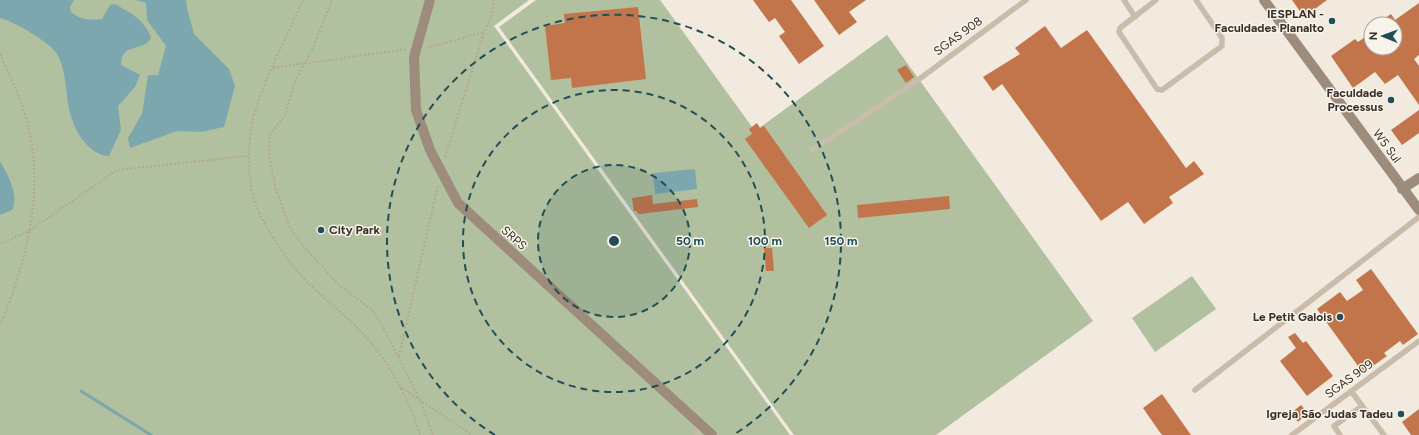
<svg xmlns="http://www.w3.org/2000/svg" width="1419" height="435" font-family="Figtree,sans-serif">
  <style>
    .green { fill: #b1c09e }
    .water { fill: #7da7ae }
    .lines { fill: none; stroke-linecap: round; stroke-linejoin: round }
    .stream { stroke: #7da7ae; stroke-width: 3 }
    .building { fill: #c2754b }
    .path { stroke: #b5a694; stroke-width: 2; stroke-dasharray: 2 2; stroke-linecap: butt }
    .service { stroke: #cabcaa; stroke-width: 5.5 }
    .secondary { stroke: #9d8b7b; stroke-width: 10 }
    .ring { fill: none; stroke: #204e58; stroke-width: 2; stroke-dasharray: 7 5 }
    .poi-dot { fill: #204e58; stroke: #f9f4ea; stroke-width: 1.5 }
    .labels { text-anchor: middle; stroke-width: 3; stroke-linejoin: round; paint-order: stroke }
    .poi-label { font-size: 12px; font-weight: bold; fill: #372f29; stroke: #f9f4ea; text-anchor: end }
    .street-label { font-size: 12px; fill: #372f29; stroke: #f9f4ea }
    .centre { fill: #204e58; stroke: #f9f4ea; stroke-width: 2 }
    .ring-label { font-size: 12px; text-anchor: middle; font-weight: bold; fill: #204e58; stroke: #f9f4ea; stroke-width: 3; stroke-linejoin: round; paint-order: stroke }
  </style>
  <rect width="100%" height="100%" fill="#f2eade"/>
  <!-- green -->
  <path class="green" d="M0,0H529L494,26L790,435H0Z
    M536,0H660L755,131L887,35L1093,321L936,435H794L499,27Z
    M1192,276L1216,309L1155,352L1132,318Z"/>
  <!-- water -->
  <path class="water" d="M0,0H74L70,7L71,12C78,19 91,21 102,19L110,5L114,4C129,11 146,21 151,38C143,53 122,41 121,65L140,75L135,87L118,106L121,130L109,156C93,156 78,137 73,122C64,100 69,76 57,54C50,42 13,21 0,18Z
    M136,0H186L187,8L194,34L229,69L235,86L224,127L201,132L177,131L130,148L128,138L142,114L148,75H158L166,46L147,20L146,3Z
    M0,161C8,175 19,194 12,210L0,215Z
    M695,169L697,189L655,194L653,173Z"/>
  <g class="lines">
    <!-- stream -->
    <path class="stream" d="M81,391L151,435"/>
  </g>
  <!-- building -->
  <path class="building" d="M753,0H791L824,46L799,64L779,36L785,32L775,18L769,22Z
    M814,0H866L849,12L857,22L839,35Z
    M1292,0H1327L1304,17Z
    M1419,3V55L1414,59L1419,66V105L1398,75L1385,84L1375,72L1353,88L1331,56L1355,39L1358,42L1371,33V48H1395V24H1376L1391,14L1395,20Z
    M638,7L646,79L572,88L571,78L551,80L545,26L565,23L564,14Z
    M1045,26L1061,48L1087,30L1186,168L1194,161L1204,174L1169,197L1173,203L1144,224L1128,202L1101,221L1002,84L993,91L983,77L1020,54L1015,48Z
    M906,65L914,77L906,83L897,70Z
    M1419,110V133L1402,145L1391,130Z
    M757,123L760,128L764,126L827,215L809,228L745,139L752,134L749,129Z
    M652,195L653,204L697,199L698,207L640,214L637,213V211H634L632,198Z
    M949,196L950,209L858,218L857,205Z
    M764,248H772L774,271H766Z
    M1371,269L1418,334L1403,345L1400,341L1384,353L1387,356L1363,373L1317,309L1340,292L1347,301L1363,290L1356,280Z
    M1295,333L1303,343L1306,341L1333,376L1307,396L1280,361L1296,348L1288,337Z
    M1162,394L1191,435H1162L1159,431L1143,408Z
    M1301,405L1308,413L1298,422L1291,413Z
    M1419,409V435H1411L1402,422Z"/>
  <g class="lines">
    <!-- path -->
    <path class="path" d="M303,0C287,37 261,84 252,123C248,145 248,170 252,192C258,220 289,264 309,284C332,306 357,324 376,349C394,371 412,408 420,435
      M332,0L313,48L294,83L285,116L270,134L269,153L275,186L289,226L298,240L337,283L373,311L382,325L420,400L433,435
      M427,48L484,32
      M0,54C8,71 16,88 22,105C48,176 29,258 0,325
      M273,68L407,49
      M445,157L484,32L492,15L494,0
      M0,244L29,231L117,170L249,156
      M399,356L438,185
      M399,386L472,435"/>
    <!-- service -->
    <path class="service" d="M1124,0L1135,17
      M1156,0L1120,28L1119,32L1157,89L1162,90L1222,46V38L1196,0
      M812,150L918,80L1026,0
      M1195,390L1419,217
      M1351,391L1384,435
      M697,435L701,424
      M1292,435L1419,341
      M1340,435L1334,426L1362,406"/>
    <!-- secondary -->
    <path class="secondary" d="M430,0L414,57L416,110L430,150L458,203L712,435
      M1264,0L1419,210
      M1402,189L1419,178"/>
  </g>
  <!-- distance rings -->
  <circle cx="614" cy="241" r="76" fill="#204e58" fill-opacity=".12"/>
  <g class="ring">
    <circle cx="614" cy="241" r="76"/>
    <circle cx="614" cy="241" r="151"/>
    <path d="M495 435A227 227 0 1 1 733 435"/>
  </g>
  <!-- markers -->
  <g class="poi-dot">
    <circle cx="1332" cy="21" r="4"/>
    <circle cx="1391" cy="100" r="4"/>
    <circle cx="321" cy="230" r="4"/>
    <circle cx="1340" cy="317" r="4"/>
    <circle cx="1401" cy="414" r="4"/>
  </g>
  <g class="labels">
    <!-- poi labels -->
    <g class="poi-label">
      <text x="1324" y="18">IESPLAN -<tspan x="1324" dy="14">Faculdades Planalto</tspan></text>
      <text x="1383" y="97">Faculdade<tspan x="1383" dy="14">Processus</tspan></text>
      <text x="329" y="234" text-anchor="start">City Park</text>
      <text x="1332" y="321">Le Petit Galois</text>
      <text x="1393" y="418">Igreja São Judas Tadeu</text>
    </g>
    <!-- street labels -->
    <g class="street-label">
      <text transform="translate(958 36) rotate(-36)" y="4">SGAS 908</text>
      <text transform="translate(1387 146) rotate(54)" y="4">W5 Sul</text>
      <text transform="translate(514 238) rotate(42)" y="4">SRPS</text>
      <text transform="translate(1349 379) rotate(-36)" y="4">SGAS 909</text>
    </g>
  </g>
  <circle cx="614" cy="241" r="6" class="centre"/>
  <g class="ring-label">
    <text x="690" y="245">50 m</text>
    <text x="765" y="245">100 m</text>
    <text x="841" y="245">150 m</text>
  </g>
  <!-- north arrow -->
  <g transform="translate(1383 36) rotate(271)"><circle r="19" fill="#f9f4ea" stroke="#aba59d"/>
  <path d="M0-3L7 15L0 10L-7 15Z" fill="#204e58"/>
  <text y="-6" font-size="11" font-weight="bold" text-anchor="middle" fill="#372f29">N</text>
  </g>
</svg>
